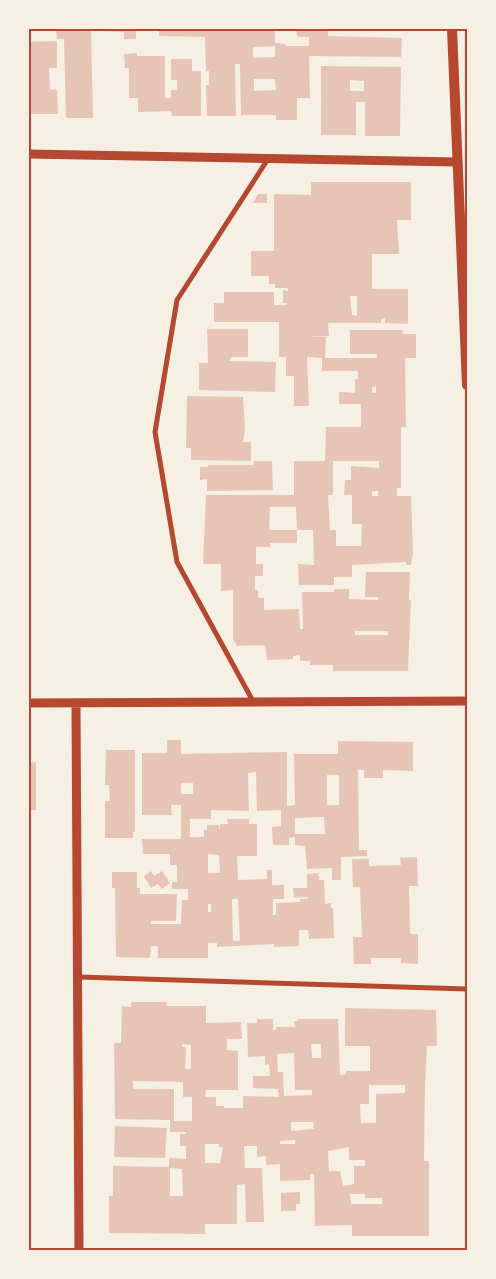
<svg xmlns="http://www.w3.org/2000/svg" width="496" height="1279" font-family="Jost,sans-serif">
  <style>
    .building { fill: #e6c5b7; fill-rule: evenodd }
    .lines { fill: none; stroke-linecap: round; stroke-linejoin: round }
    .minor { stroke: #b5482f; stroke-width: 5 }
    .tertiary { stroke: #b5482f; stroke-width: 9 }
    .secondary { stroke: #b5482f; stroke-width: 10 }
    .neatline { fill: none; stroke: #b5482f; stroke-width: 2 }
  </style>
  <rect width="100%" height="100%" fill="#f6efe4"/>
  <!-- building -->
  <path class="building" d="M56,29H91L93,118H66L64,39H57Z
    M98,29H146V30L136,31V39H124V32L98,31Z
    M159,29H275V43L285,44V46H309V37H298L295,29H328V36L402,38L401,57L309,56L310,98H297V120H276V115H241L240,64H235L236,116H207L206,85H209V71H206L205,37L159,36ZM275,46V57L253,58V47ZM254,79H275L276,90L254,91Z
    M57,41V68H49L50,89L57,90L58,114H29V42Z
    M137,53V56H165V98H171V90H177V80H171V59H192V71H201V116H172L171,111L138,112V98H129V68H125L124,54Z
    M321,66L401,67L400,136H365V102H356V135H321ZM350,80L364,81V91H350Z
    M311,182H411V220H397L399,254H372V289H408V324L385,323V318L381,319V323H328L329,336L306,337H326L325,358H377V354H350V330H403L402,334H416V358H405L406,427H401V488H397V496H411L413,553L411,565H406V562L352,565V577H334V585H299L298,564L314,565L313,530H297V543H270V547H256V564H263V576H255V590H258V598H264V610L299,609L300,629H303L302,592H334V589H349V599L378,600V597H365L366,572H410L409,600H411L408,671H333V665H310V661H300V655L293,656V659L267,660L265,645L237,646L233,639V590L221,591V564H203L206,495H294V461H325L326,427H361V404H339V392L355,393V379H358V371H322V358L307,357L309,406H294V376H286V357H279V322H214V303H224V292H274V305H287V303H283V290L288,291V288H275V284H269V276H251V251H274V194L311,195ZM350,296H357V316L352,315ZM376,386V393H372V387ZM333,461H379V468L351,466V480H345L344,495H352V524H362L361,546H336V530H330L328,495H333ZM372,491H378V496H372ZM270,507H296L297,530H269ZM355,631H388V635H355Z
    M258,194H267V203H253Z
    M207,329H248V357H231L230,361L276,362L275,392L199,390V363H208Z
    M187,396L243,397L245,429L243,442H251V461L191,460V448H186Z
    M254,461H272L273,490L207,491V479L200,480V467H208V465H253Z
    M167,740H181V754L287,752V806L295,805L294,754H338V741L413,742V771L383,770V778H364V770H358L359,850H367V856L341,857V880H332V868L307,869L305,846L295,845V837L289,838V845H273L272,827L281,826V810L257,811L256,772L248,773L249,811L211,810V819H190V837H204V830H207V825H219L220,831V824H228L227,819H249V824H257V856H237L238,880L267,879V870H272V885H284V899H273V915H276V903L300,902V899H308L307,897L294,898L293,888H307V874L318,873L319,880H324L325,904L331,903V908H333L334,938L309,939L308,930H299V946L274,947V944L217,947V943H208V958H158V946H151L150,958L116,957L115,888H112V872H137V888H140V894H177L176,921H151V924H181L182,900H188V889H172V882H177V865H170V854H143L142,839H181V805H171L172,815H142V753H167ZM327,775H339V805H327ZM181,783H193V794H181ZM324,817L325,834H295V818ZM208,854L219,855L220,873H208ZM232,899H238L240,941H233ZM208,904H211V912H208Z
    M106,750H135V832H133V838H105V801H110L109,785H105Z
    M36,762V810H31V824H29V763Z
    M417,857L418,886H409L410,934H418V964L401,963V958H371V964H354L353,937H362L360,887H353L352,859H369V866L401,865L400,858Z
    M151,871L154,876L162,871L170,883L162,889L158,884L151,888L144,876Z
    M131,1002H167L166,1006H206V1023L241,1022L242,1039H227V1050L238,1051V1090H206L205,1097H216V1106H224V1108H243V1096L279,1097L278,1089L253,1088V1076H270L269,1064L265,1065V1056L248,1057L247,1023H257V1019H273V1030H276V1027H295L294,1021H298V1019H338L340,1075L346,1074V1071H370V1046H345V1008L436,1010L437,1046H427L425,1085L424,1161H429V1236H352V1225L315,1226L314,1174H310V1180L280,1181V1164L266,1165V1156L257,1157V1146H244L245,1168H262L264,1222H246L245,1184L237,1185V1224H205V1234L109,1233V1196H113V1166L169,1167V1158L186,1159V1146H180V1134H186V1132H170V1120L115,1119L114,1043H121L122,1006L131,1007ZM182,1044L191,1045V1069H185L186,1047H182ZM311,1044H321V1058H312ZM294,1053L295,1090H312V1095L284,1096L283,1072H278L277,1054ZM133,1081L183,1082V1097H192V1121H174V1089H133ZM369,1085H405V1093L376,1094V1123H361L360,1104H369ZM291,1122H313L314,1129L291,1131ZM295,1140V1144H280V1141ZM205,1144H219V1147H223L220,1163H205ZM349,1147V1160H365V1166H354V1184L343,1186L340,1171H329L328,1151ZM170,1168L182,1169L183,1196H170ZM350,1194H365V1198H382V1204H351Z
    M115,1126L167,1128L165,1158L114,1157Z
    M300,1192V1204H296V1211H281V1193Z"/>
  <g class="lines">
    <!-- minor -->
    <path class="minor" d="M254,703L177,562L155,432L177,300L268,159
      M79,977L467,989"/>
    <!-- tertiary -->
    <path class="tertiary" d="M29,154L457,162
      M29,703L467,701
      M76,704L79,1250"/>
    <!-- secondary -->
    <path class="secondary" d="M452,29L467,385"/>
  </g>
  <!-- border -->
  <rect width="496" height="1279" fill="none" stroke="#f6efe4" stroke-width="60"/>
  <rect x="30" y="30" width="436" height="1219" class="neatline"/>
</svg>
